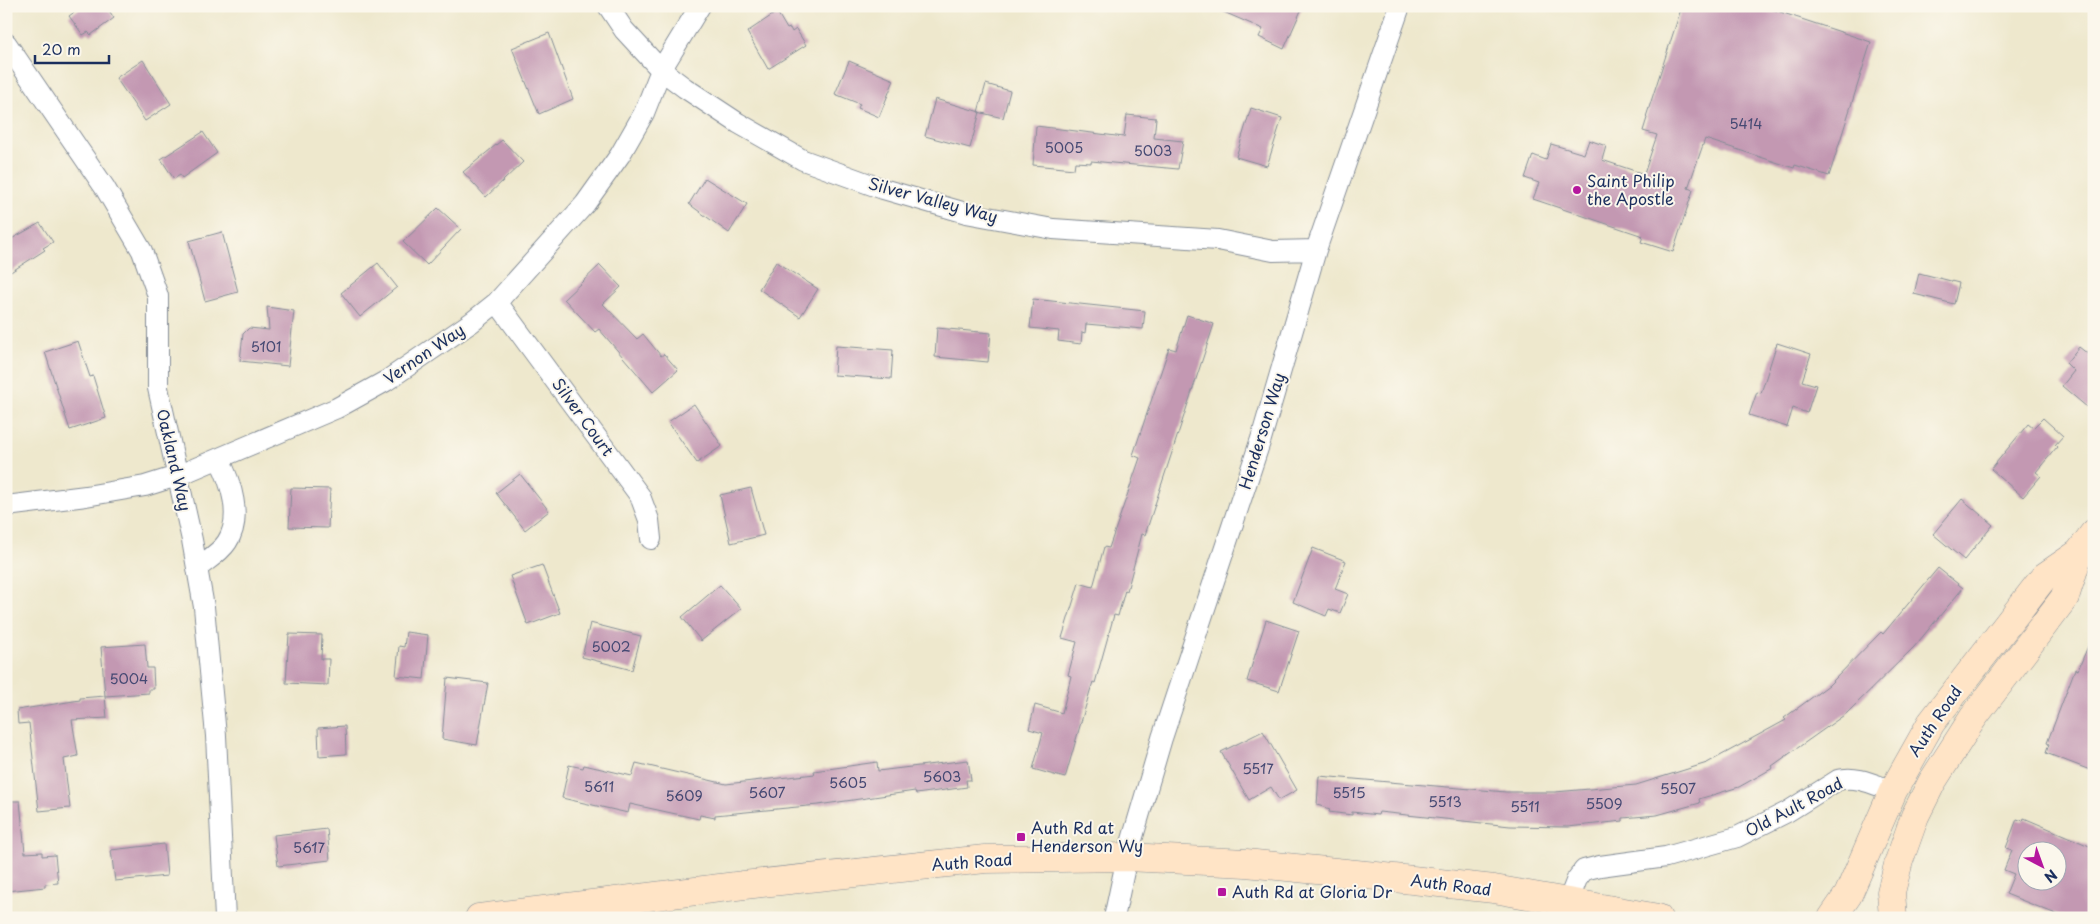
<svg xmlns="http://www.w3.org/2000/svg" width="2100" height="924" font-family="'Playpen Sans',sans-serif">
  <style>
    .building { fill: #c398b2; fill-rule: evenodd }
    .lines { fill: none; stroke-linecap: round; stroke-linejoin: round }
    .street-casing { stroke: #848c96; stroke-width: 22 }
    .secondary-casing { stroke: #848c96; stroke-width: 29 }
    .street { stroke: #fff; stroke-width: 20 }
    .secondary { stroke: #ffe4c6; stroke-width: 28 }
    .poi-dot { fill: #b5179e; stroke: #fbf7ec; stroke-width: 2 }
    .labels { text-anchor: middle; stroke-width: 4; stroke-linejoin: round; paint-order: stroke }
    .number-label { font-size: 14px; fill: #454973 }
    .poi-label { font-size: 16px; fill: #1b2f5e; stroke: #fbf7ec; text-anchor: start }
    .street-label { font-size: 16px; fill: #1b2f5e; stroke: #fbf7ec }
  </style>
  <rect width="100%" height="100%" fill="#fbf7ec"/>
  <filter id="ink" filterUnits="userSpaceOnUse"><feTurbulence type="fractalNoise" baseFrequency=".02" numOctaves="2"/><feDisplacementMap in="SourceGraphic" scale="10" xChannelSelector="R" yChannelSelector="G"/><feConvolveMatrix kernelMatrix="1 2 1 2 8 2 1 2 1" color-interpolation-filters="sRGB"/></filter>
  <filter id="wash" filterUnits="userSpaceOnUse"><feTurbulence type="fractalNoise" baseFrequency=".0096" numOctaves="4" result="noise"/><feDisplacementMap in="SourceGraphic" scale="20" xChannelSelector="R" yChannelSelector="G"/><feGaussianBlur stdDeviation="1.12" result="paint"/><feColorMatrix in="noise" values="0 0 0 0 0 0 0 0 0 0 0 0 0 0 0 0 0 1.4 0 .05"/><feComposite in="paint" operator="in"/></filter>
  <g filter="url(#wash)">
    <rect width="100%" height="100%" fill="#eee8cd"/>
    <g id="blocks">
      <!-- building -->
      <path class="building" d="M83,6H106L114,18L91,35L88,32L83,35L69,16Z
        M1210,6H1303L1284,49L1259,37L1263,29Z
        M1682,6H1762L1871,42L1829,176L1795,165L1794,168L1705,139L1688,188L1693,190L1673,252L1641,242L1643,236L1533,199L1539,183L1525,178L1533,155L1546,160L1551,144L1584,154L1589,140L1606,146L1602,160L1644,174L1657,135L1643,131L1647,118L1646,117Z
        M777,12L787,29L790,28L792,32L796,29L806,45L768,69L747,32Z
        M549,33L573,99L539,114L512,48Z
        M143,60L171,104L145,121L116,78Z
        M849,61L894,80L879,117L858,108L860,104L835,94Z
        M986,84L1010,91L1003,118L978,112Z
        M935,99L980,112L970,148L925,136Z
        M1251,108L1282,118L1267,166L1236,157Z
        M1127,115L1156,118L1154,138L1183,141L1178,169L1091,161V163L1075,162L1074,169L1033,165L1036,126L1124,137Z
        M203,132L217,153L182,178L180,175L174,179L161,159Z
        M502,140L523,162L486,197L463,172Z
        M705,178L747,204L729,233L689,204Z
        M438,208L461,229L427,265L403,242Z
        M40,223L53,242L43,248L45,250L6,275V242Z
        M222,232L238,292L205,301L189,241Z
        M776,262L818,289L800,317L759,289Z
        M378,263L397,287L360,317L341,293Z
        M600,265L621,287L603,304L637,339L643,334L661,356L664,354L678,370L653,392L599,329L595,332L564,299Z
        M1919,273L1959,283L1954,304L1914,294Z
        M1033,299L1145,311L1143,329L1086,324L1085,333L1082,332L1081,344L1058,341L1059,331L1030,328Z
        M267,307L294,311L288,366L240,361L243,334L249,328L269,330Z
        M1187,315L1214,324L1145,535L1142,534L1127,591L1125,590L1118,616L1114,615L1095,683L1093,682L1090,691L1065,778L1033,769L1043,733L1029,729L1035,705L1062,713L1071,676L1068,675L1077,642L1062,638L1079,583L1093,587L1104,547L1109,548L1140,458L1133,455L1169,348L1176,350Z
        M937,328L991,333L988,362L935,357Z
        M78,341L90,377L93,376L106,418L70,430L45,352Z
        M1777,343L1811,354L1802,381L1816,385L1807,413L1793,408L1787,427L1749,415L1757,392L1761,393Z
        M836,346L893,350L891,379L834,375Z
        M2094,346V413L2062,386L2074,371L2066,363L2079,347L2088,354Z
        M694,404L722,446L697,463L668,422Z
        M2043,418L2063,436L2055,445L2057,447L2036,472L2041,476L2023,497L1991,469L2028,424L2033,428Z
        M520,474L549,511L525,530L496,493Z
        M291,488L330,489L328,528L289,527Z
        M751,488L764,535L731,543L720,495Z
        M1962,499L1993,525L1964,560L1933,534Z
        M1313,548L1346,561L1335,589L1348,594L1340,613L1329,609L1326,616L1293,602Z
        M542,565L560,613L528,625L510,576Z
        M1938,568L1963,588L1914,647L1847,713L1772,766L1773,768L1739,787L1699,799L1700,803L1657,815L1623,818V821L1568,827L1510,826L1379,812L1378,815L1352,812V815L1329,812L1330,809L1317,805L1319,776L1506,792H1555L1636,785L1707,763L1786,720L1784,718L1829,685L1881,632L1883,634Z
        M720,585L741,609L701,641L682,617Z
        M1266,620L1299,631L1279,691L1247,681Z
        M590,623L641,636L632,670L582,657Z
        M406,632L428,635L424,679L396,676L399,646L404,647Z
        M2094,632V759L2090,770L2046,753L2049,744L2047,743L2075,669L2078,670Z
        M289,634L322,635L321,659H329L328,685L286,683Z
        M145,644L147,668H153L154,689H149V693L105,696L101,647Z
        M447,678L488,683L477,745L442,739Z
        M105,696L107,718L72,720L78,756L64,759L70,808L39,811L29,723L18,724L17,710L80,700V698Z
        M345,726L346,754L319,756L318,728Z
        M1263,731L1297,790L1279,800L1271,787L1249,800L1221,752Z
        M968,760L971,780H966L967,787L916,794L915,791L818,805L715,815V818L700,815L699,819L630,804L628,813L562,798L569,765L583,768L584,765L632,776L636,763L726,784L815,774L814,771L877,762L878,771Z
        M6,801H20L25,853L42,852V856L55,855L58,883L45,884V887L6,891Z
        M2024,818L2094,848V918H2066L2006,894L2014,874L2004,870L2012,850L2006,848L2017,819L2023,821ZM2028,852H2058V882H2028Z
        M327,829L330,860L278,866L274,835Z
        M164,844L167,876L115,881L111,850Z"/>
    </g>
  </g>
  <g filter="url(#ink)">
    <use href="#blocks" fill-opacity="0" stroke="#848c96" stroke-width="1"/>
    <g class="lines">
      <defs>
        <path id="street" d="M608,6L624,30L661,70L685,88L738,123L803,160L883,189L966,213L1053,229L1218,240L1273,251L1316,250
          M6,43L105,188L142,251L158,296V388L192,540L204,607L216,736L225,918
          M497,302L640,496L649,520L651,539
          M6,506L86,496L145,486L177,476L337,408L386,381L472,322L497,302L585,204L620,155L644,113L661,70L700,6
          M197,568C207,560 220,553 227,542C243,518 231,482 219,459
          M1568,902L1577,879L1584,870L1600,866L1666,857L1737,837L1787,812L1838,780C1857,775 1875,785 1893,791
          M1114,918L1127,857L1162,738L1261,439L1316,250L1400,6"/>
        <path id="secondary" d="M479,918L744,885L985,859L1127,857L1246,863L1376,876L1494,889L1658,918
          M1832,918L1848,895L1893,791L1931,723L2044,577L2079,553
          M1893,918L1891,892L1899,861L1915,816L1932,782L1973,718L2065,597L2079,553L2094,533"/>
      </defs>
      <!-- street casing -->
      <use href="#street" class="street-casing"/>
      <!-- secondary casing -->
      <use href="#secondary" class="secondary-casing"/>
      <!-- street -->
      <use href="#street" class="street"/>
      <!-- secondary -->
      <use href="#secondary" class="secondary"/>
    </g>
  </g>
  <!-- markers -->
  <g class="poi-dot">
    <circle cx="1577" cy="190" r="5"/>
    <rect x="1016" y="832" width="10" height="10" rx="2.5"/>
    <rect x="1217" y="887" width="10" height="10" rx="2.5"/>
  </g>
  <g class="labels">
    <!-- number labels -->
    <g class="number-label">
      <text x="1746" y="129">5414</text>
      <text x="1064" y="153">5005</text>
      <text x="1153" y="156">5003</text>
      <text x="266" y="352">5101</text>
      <text x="611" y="652">5002</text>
      <text x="129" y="684">5004</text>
      <text x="1258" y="774">5517</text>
      <text x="942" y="782">5603</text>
      <text x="848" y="788">5605</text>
      <text x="599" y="792">5611</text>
      <text x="1678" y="794">5507</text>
      <text x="767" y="798">5607</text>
      <text x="1349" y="798">5515</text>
      <text x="684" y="801">5609</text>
      <text x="1445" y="807">5513</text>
      <text x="1604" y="809">5509</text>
      <text x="1525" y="812">5511</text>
      <text x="309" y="853">5617</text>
    </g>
    <!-- poi labels -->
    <g class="poi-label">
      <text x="1587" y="187">Saint Philip<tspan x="1587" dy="18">the Apostle</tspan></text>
      <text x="1031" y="834">Auth Rd at<tspan x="1031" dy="18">Henderson Wy</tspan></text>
      <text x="1232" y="898">Auth Rd at Gloria Dr</text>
    </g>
    <!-- street labels -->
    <g class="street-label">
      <text transform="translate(933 200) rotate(15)" y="6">Silver Valley Way</text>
      <text transform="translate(424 354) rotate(-34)" y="6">Vernon Way</text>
      <text transform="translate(583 417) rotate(54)" y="6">Silver Court</text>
      <text transform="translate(1262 431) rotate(-73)" y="6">Henderson Way</text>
      <text transform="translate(174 460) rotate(77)" y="6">Oakland Way</text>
      <text transform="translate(1935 721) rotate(-56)" y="6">Auth Road</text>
      <text transform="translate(1794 807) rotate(-28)" y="6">Old Ault Road</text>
      <text transform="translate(972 862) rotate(-4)" y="6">Auth Road</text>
      <text transform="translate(1451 885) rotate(7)" y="6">Auth Road</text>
    </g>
  </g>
  <!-- margin -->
  <rect width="2100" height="924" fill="none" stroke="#fbf7ec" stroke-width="25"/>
  <!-- north arrow -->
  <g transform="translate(2042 866) rotate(139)"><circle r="24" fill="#fbf7ec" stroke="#a1a7b3"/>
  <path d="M0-4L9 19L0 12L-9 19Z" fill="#b5179e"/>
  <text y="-8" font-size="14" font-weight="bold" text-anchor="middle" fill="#1b2f5e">N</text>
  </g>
  <!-- scale -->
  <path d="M35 55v8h74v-8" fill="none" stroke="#1b2f5e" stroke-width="2.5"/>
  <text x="42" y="55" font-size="15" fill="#1b2f5e" stroke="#fbf7ec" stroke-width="4" paint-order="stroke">20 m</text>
</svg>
